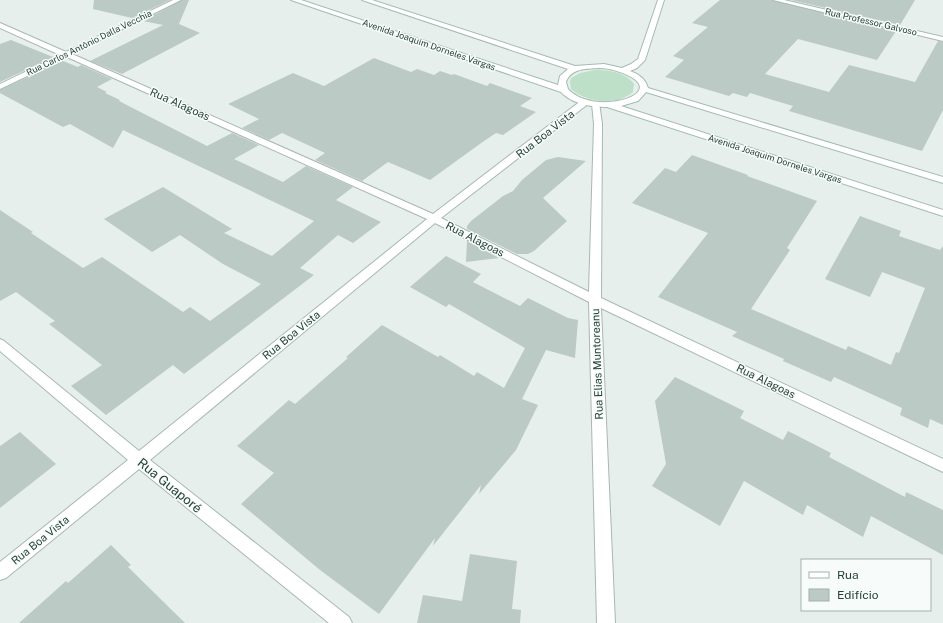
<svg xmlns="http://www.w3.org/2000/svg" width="943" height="623" font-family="'Public Sans',sans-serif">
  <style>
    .green { fill: #bfe0c8 }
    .building { fill: #bbcac4 }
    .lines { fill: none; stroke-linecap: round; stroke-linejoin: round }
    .street-casing { stroke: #a8b8b2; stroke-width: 2 }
    .secondary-casing { stroke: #a4bbb3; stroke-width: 2 }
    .street { fill: #fff; fill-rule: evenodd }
    .secondary { fill: #fff; fill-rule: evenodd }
    .labels { text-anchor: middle; stroke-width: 3; stroke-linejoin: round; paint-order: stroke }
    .far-street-label { font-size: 9px; fill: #24423a; stroke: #f7fbf9 }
    .street-label { font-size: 11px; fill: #24423a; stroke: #f7fbf9 }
    .near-street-label { font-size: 13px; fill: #24423a; stroke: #f7fbf9 }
  </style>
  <rect width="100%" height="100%" fill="#e6efeb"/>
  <!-- green -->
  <path class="green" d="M595,70C609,70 625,72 634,84L633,92C617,106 587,103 571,89L570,82L571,78L580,73Z"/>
  <!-- building -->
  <path class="building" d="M94,0H170L132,18L93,9Z
    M182,0H189L179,24L200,33L122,74L90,61L163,25L143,21Z
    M720,0H772L896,31L877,60L798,39L765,74L829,92L849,65L915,82L938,41L943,42V110L922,151L789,111L793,106L750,93L747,97L733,93L729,96L665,77L684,60L673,56L708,27L692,23Z
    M791,0H915L900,25Z
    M11,40L53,57L0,82V44Z
    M374,58L411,72L417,69L434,75L440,71L452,75L454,74L487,86L490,83L532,98L520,106L536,112L503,135L496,133L484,141L430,180L388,162L362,181L315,160L325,153L282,133L269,140L242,128L259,119L228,104L293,73L324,86Z
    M63,61L78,67L81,65L112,79L97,87L107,92L105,93L120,100L119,101L207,146L232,133L259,145L234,159L283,182L306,166L353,187L336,200L381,222L353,243L338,235L300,268L314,275L184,374L173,365L106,415L71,386L102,365L49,324L55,321L16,292L0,301V210L33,232L31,233L83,268L102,257L183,312L190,307L210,321L261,284L223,264L180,235L152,252L104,219L163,187L232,229L224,233L272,256L314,221L123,130L113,148L70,124L63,127L0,93V90Z
    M692,155L748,175L747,176L817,201L787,248L790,250L751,309L846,350L848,346L891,365L896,352L899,353L925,288L882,272L870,297L825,279L860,216L901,231L899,236L940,250L943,246V425L930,419L928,428L900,415L902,408L834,377L831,382L783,361L784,359L732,336L737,332L658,297L708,233L632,203L665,168L676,172Z
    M558,157L586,161L543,198L567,221L534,251L528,254H517L467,229V226L471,221L503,196L513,191L522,180L546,160Z
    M467,241L499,258L466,262Z
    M446,256L481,274L473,282L520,306L528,298L568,318L578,320L575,358L546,350L522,399L538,405L516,450L479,494L481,485L433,546L435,538L379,614L320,570L241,504L274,473L237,446L289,400L295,404L348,358L346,357L382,325L438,357L440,355L474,376L477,372L504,388L525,348L449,304L446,307L410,287Z
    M675,377L744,411L740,418L783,440L788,431L831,453L829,457L905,497L906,492L943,510V555L871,516L863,537L807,505L803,515L744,481L720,526L652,486L666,464L655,401Z
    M20,432L56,464L0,508V446Z
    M111,545L131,565L128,567L185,623H19L66,581L68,583Z
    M470,554L517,561L512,609L521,610L520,623H417L423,595L462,601Z"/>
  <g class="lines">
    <defs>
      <path id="street" d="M173,0H181L72,54L433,214L582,100H588L589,102L588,104L441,218L589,292L594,124L592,104L593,102H599L602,124L601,298L943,459V472L601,308L615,623H597L589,302L435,223L150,460L349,617L352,623H329L139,469L6,578L0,580V562L128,460L0,351V339L4,341L139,451L427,219L67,57L0,89V84L60,55L0,28V23L66,52Z
        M773,0H784L943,37V41Z"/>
      <path id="secondary" d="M291,0H301L558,85L560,76L568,69L362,0H372L575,66L604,64L622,68L631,64L638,59L658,0H664L645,60L637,68L630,71C638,74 645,78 648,88L943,177V183L646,92L638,101L621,106L943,210V216L607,107C592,107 572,104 561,92ZM599,68C610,68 622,72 631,77C665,96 592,116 568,89L566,82C571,68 586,69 599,68Z"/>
    </defs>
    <!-- street casing -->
    <use href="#street" class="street-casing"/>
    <!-- secondary casing -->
    <use href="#secondary" class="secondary-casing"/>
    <!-- street -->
    <use href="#street" class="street"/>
    <!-- secondary -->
    <use href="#secondary" class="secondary"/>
  </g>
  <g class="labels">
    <!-- far-street labels -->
    <g class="far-street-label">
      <text transform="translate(871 22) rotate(13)" y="3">Rua Professor Galvoso</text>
      <text transform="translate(89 43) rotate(-26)" y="3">Rua Carlos Antônio Dalla Vecchia</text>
      <text transform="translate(429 45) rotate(19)" y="3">Avenida Joaquim Dorneles Vargas</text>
      <text transform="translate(775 159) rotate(18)" y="3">Avenida Joaquim Dorneles Vargas</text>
    </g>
    <!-- street labels -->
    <g class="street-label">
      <text transform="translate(180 104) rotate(24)" y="4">Rua Alagoas</text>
      <text transform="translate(545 134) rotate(-38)" y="4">Rua Boa Vista</text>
      <text transform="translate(475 239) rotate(27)" y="4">Rua Alagoas</text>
      <text transform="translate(291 335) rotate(-39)" y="4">Rua Boa Vista</text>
      <text transform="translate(597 364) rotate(-92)" y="4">Rua Elias Muntoreanu</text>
      <text transform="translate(766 381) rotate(26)" y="4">Rua Alagoas</text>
      <text transform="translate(40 540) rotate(-39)" y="4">Rua Boa Vista</text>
    </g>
    <!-- near-street labels -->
    <g class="near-street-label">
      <text transform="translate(170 485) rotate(39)" y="5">Rua Guaporé</text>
    </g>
  </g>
  <!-- legend -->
  <rect x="801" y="559" width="130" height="52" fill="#f7fbf9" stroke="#a3b1ad"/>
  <rect x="809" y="572" width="20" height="6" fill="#ffffff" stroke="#a3b1ad"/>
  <text x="837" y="579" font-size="12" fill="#24423a">Rua</text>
  <rect x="809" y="589" width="20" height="12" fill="#bbcac4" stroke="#a3b1ad"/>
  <text x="837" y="599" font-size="12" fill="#24423a">Edifício</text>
</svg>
